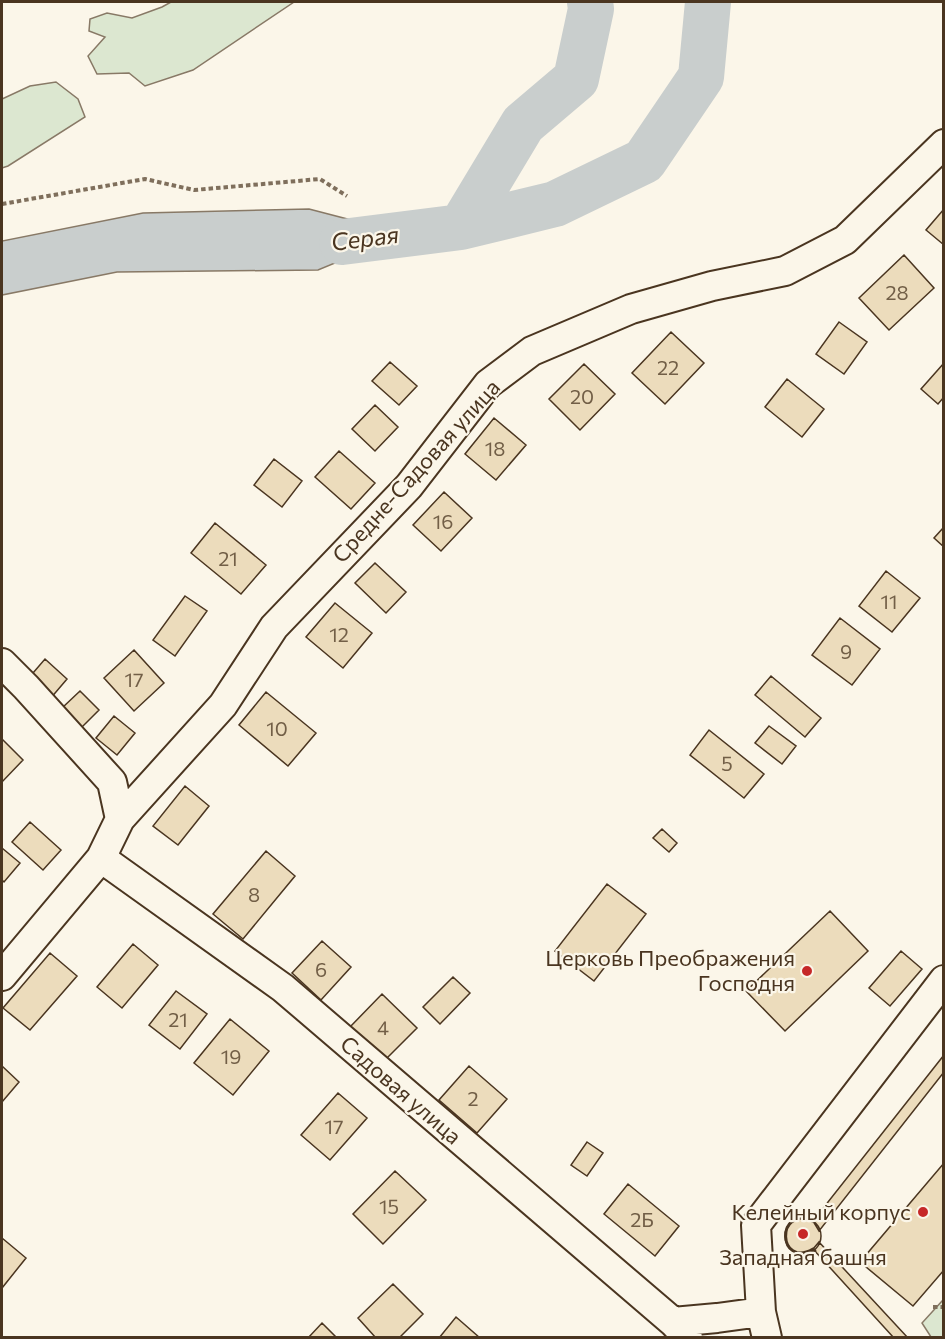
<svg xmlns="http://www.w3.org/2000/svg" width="945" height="1339" font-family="Commissioner,sans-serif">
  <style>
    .green { fill: #dce7d0; stroke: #887966; stroke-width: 1.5 }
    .water { fill: #c9cecd; stroke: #887966; stroke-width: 1.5 }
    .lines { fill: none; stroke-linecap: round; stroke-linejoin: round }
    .river { stroke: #c9cecd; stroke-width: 46 }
    .building { fill: #ecdcbc; stroke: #4a3520; stroke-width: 1.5 }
    .minor-casing { stroke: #4a3520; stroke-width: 32 }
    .path { stroke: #7f6f5c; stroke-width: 4; stroke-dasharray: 4.5 3; stroke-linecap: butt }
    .minor { stroke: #fbf6e9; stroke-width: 28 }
    .wall { stroke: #4a3520; stroke-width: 3 }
    .poi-dot { fill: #c62828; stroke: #fbf6e9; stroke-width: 2 }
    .labels { text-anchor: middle; stroke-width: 4.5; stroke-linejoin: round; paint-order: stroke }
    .number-label { font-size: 20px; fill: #725f47 }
    .street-label { font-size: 22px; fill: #4a3520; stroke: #fbf6e9 }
    .poi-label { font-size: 22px; fill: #4a3520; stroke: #fbf6e9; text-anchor: end }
    .water-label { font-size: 24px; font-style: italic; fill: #4a3520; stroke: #fbf6e9 }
  </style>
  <rect width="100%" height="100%" fill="#fbf6e9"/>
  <!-- green -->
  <path class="green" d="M171,2H294L193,70L145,86L129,73L97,74L88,56L105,37L89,31L90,19L107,13L132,18L162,7Z
    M56,82L78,99L85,117L8,166L2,168V99L30,86Z
    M943,1300V1337H931L922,1323Z"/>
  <!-- water -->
  <path class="water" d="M309,209L405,234L318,270L117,272L2,295V241L143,213Z"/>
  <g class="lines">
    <!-- river -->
    <path class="river" d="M461,227L555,204L644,161L701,77L708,2
      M342,242L461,227L523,124L576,79L591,9L590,2"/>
  </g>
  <!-- building -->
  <path class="building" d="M944,209V245L926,230Z
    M904,255L934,288L889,330L859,298Z
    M839,322L867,342L844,374L816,354Z
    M671,332L704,363L665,404L632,373Z
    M390,362L417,386L399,405L372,381Z
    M944,363V397L938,404L921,389Z
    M584,364L615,394L580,430L549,399Z
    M787,379L824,409L802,437L765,407Z
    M375,405L398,427L375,451L352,429Z
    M494,418L526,445L496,480L465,454Z
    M339,451L375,483L351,509L315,477Z
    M274,459L302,481L282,507L254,485Z
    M444,492L472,518L441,551L413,525Z
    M215,523L266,565L241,594L191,553Z
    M944,527V547L934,538Z
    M375,563L406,592L386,613L355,583Z
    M886,571L920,598L892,632L859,606Z
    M185,596L207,611L175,656L153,640Z
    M335,603L372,633L343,668L306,637Z
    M840,618L880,649L852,685L812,655Z
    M134,650L164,683L134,711L104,678Z
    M45,659L67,679L50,699L27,680Z
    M771,676L821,718L805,737L755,695Z
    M80,691L99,710L81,728L62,708Z
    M266,692L316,733L288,766L239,725Z
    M114,716L135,733L117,755L96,738Z
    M769,726L796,746L782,764L755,743Z
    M709,730L764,774L744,798L690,755Z
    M2,739L23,760L2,782Z
    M185,786L209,806L178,845L153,826Z
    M30,822L61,850L43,870L12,842Z
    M662,829L677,843L669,852L653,838Z
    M2,848L20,863L4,882L2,880Z
    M266,851L295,876L243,939L213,914Z
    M607,884L646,914L594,981L555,951Z
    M830,911L868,951L785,1031L746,991Z
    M322,941L351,967L321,1000L292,973Z
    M133,944L158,965L122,1008L97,987Z
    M901,951L922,969L890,1006L869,988Z
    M50,953L77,976L30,1030L3,1008Z
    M453,977L470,993L440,1024L423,1007Z
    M176,991L207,1014L180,1049L149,1025Z
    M382,994L417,1028L384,1061L350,1027Z
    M230,1019L269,1051L233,1095L194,1063Z
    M944,1055V1072L819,1231L813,1221Z
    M2,1066L19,1082L2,1102Z
    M469,1066L507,1099L477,1133L439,1100Z
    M338,1093L367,1118L330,1160L301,1135Z
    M587,1142L603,1153L587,1176L571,1165Z
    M944,1163V1270L913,1306L860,1262Z
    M395,1171L426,1200L383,1244L353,1214Z
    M628,1184L679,1226L655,1256L604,1214Z
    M785 1236a18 18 0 1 1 36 0a18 18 0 1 1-36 0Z
    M2,1238L26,1258L2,1288Z
    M819,1242L908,1338H894L813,1249Z
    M393,1284L423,1314L399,1338H376L358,1318Z
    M456,1317L480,1338H439Z
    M322,1323L337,1338H308Z"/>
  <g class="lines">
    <defs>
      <path id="minor" d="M2,663L26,687L112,782L120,819L101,858L2,976
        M120,819L223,705L274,627L409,486L488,384L532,351L631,309L712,286L785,271L845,240L944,144
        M101,858L283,988L673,1322L688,1338
        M673,1322L717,1318L761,1312
        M767,1338L761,1312L756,1225L944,980"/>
    </defs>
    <!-- minor casing -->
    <use href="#minor" class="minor-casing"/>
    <!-- path -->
    <path class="path" d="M2,204L145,179L194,190L320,179L347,196
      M933,1307H944"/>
    <!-- minor -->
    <use href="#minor" class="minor"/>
    <!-- wall -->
    <path class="wall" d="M815,1251L813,1249C778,1269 775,1205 813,1221L815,1217"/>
  </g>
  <!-- markers -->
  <g class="poi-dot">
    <circle cx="807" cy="971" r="6"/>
    <circle cx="923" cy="1212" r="6"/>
    <circle cx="803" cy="1234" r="6"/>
  </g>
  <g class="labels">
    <!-- number labels -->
    <g class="number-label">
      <text x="897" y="300">28</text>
      <text x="668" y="375">22</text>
      <text x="582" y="404">20</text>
      <text x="495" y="456">18</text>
      <text x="443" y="529">16</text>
      <text x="228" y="566">21</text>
      <text x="889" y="609">11</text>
      <text x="339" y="642">12</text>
      <text x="846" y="659">9</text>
      <text x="134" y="687">17</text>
      <text x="277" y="736">10</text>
      <text x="727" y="771">5</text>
      <text x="254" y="902">8</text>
      <text x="321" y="977">6</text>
      <text x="178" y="1027">21</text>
      <text x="383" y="1035">4</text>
      <text x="231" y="1064">19</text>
      <text x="473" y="1106">2</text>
      <text x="334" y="1134">17</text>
      <text x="389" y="1214">15</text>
      <text x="642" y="1227">2Б</text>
    </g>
    <!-- street labels -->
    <g class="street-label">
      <text transform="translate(416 471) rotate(-48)" y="8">Средне-Садовая улица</text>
      <text transform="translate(401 1090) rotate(41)" y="8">Садовая улица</text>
    </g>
    <!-- poi labels -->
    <g class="poi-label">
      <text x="795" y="966">Церковь Преображения<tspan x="795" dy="25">Господня</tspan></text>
      <text x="911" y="1220">Келейный корпус</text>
      <text x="803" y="1265" text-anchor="middle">Западная башня</text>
    </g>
    <!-- water labels -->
    <g class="water-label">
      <text transform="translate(365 239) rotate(-7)" y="8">Серая</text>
    </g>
  </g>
  <!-- border -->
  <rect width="945" height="1339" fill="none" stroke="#4a3520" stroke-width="6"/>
</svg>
